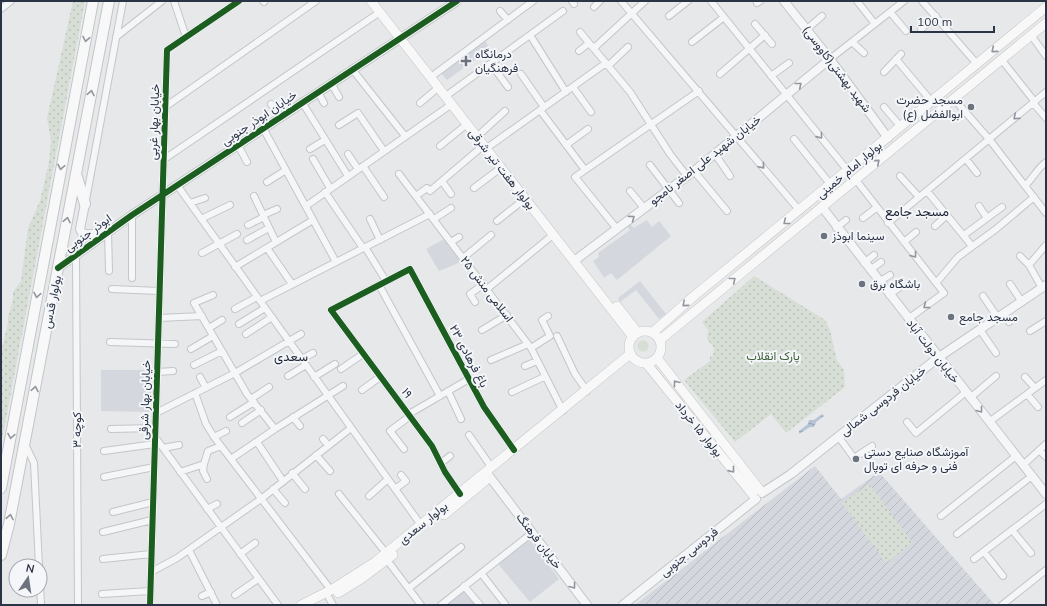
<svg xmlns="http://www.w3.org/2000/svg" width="1047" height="606" font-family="Mulish,Vazirmatn,sans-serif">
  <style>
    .built { fill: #d4d7dd }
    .industrial { fill: url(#industrial-furrows) }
    .grass { fill: #d6ded6 }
    .park { fill: url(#park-dots) }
    .water { fill: url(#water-ripples) }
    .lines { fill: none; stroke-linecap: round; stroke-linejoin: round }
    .minor-casing { stroke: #c4c6c8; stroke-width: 8 }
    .tertiary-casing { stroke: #c4c6c8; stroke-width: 10 }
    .secondary-casing { stroke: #c4c6c8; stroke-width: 10 }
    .primary-casing { stroke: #c2c5c8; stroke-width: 12 }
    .minor { stroke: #f5f6f7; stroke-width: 6 }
    .tertiary { stroke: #f5f6f7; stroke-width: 8 }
    .secondary { stroke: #f8f8f8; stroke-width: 9 }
    .primary { stroke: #f8f8f8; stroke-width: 10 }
    .cycleway-casing { stroke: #f4f6f9; stroke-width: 8 }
    .cycleway { stroke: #1b5e20; stroke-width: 6 }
    .oneway { stroke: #92969e }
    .oneway2 { stroke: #90959e }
    .poi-dot { fill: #6c737f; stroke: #f4f6f9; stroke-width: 1.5 }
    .labels { text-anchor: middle; stroke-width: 4; stroke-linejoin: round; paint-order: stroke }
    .poi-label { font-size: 12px; fill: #2b3445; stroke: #f4f6f9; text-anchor: start }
    .street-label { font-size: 12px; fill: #2b3445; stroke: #f4f6f9 }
    .park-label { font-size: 12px; fill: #3f6138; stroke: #f4f6f9 }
    .neighbourhood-label { font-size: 13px; fill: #1d2536; stroke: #f4f6f9 }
  </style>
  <defs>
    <pattern id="industrial-furrows" width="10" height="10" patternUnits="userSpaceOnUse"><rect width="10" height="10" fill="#d4d7dd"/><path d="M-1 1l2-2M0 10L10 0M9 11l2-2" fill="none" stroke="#b6b9bf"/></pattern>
    <pattern id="park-dots" width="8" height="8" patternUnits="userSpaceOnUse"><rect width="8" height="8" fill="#d6ded6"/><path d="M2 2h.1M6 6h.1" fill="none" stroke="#b8bfb9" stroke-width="1.8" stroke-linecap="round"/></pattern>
    <pattern id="water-ripples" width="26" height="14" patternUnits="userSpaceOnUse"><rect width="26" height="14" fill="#b4c4d5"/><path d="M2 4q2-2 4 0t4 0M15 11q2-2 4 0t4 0" fill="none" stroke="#93a0af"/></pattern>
  </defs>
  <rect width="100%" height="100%" fill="#e6e8ea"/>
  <!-- built -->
  <path class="built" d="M485,41L490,49L447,80L441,73Z
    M647,220L652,227L659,221L671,236L617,280L611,273L604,278L593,261L599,257L598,253L630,230L627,226L630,224L634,228Z
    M444,239L461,262L439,271L426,249Z
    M640,281L666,314L659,319L636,290L620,302L618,298Z
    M101,370H152L150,412L101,411Z
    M530,540L559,579L530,602L498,564Z
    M464,591L475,605H445Z"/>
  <!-- industrial -->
  <path class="industrial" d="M815,466L841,499L879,472L995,605H635Z"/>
  <!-- grass -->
  <path class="grass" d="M637.5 346a5.5 5.5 0 1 1 11 0a5.5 5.5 0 1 1-11 0Z"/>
  <!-- park -->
  <path class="park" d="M73,1H85L1,445V352L8,323V317L13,300V292L21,281L28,228L40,201L49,162L51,140L47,118Z
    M754,276L825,320L830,330L837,361L844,370L845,387L786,433L771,414L735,442L684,380L710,361V356H713L714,348L707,339L708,330L702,322Z
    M869,484L913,543L886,563L842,503Z"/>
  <!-- water -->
  <path class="water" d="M822,414L824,416L816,422L814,427H810L799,434V431L808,424L809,420H814Z"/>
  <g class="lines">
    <defs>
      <path id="minor" d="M174,1L186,37
        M263,1L264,2
        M572,1L574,4
        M621,1L800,211
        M711,1L848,171
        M857,1L875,24
        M922,1L977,64
        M757,3L760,1
        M594,7L600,1
        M1,9L11,1
        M500,11L508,20
        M890,12L906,31
        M669,16L688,1
        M755,24L772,44
        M807,29L822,16
        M921,29L936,16
        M580,32L630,92L670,154L687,176
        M530,35L566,92
        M1031,35L1046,56
        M116,37L162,1
        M692,42L724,17
        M852,42L864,53
        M594,48L645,1
        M579,51L589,43
        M830,59L904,1
        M896,59L932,102
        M1001,59L1035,102
        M491,64L508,87
        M608,66L628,47
        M352,69L405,136
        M884,72L901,54
        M435,74L533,1
        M521,74L544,107
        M720,74L765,35
        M771,76L789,63
        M331,83L339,97
        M573,87L591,112
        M318,92L324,103
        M450,93L563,11
        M954,99L989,139L1046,213
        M302,102L348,176
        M420,103L439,87
        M1033,103L1046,118
        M271,104L280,117
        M165,107L316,1
        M884,107L901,127
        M540,110L585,170
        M339,125L358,113L384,151
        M263,128L336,262
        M481,133L505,111
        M794,139L831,185
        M238,145L247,162
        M491,145L606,63
        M566,145L588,129
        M440,146L467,124
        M310,149L325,140
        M348,154L358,169
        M715,154L730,176
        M313,159L330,188
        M966,159L977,173
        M163,160L380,12
        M650,165L679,203
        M363,166L384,197
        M694,171L727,211
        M399,174L531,348L563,411
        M900,176L919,197
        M856,180L944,293L908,319
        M442,181L451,194
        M267,182L286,170
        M177,185L421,525
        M1025,186C1033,178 1037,169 1046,162
        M474,188L502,167
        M630,191L644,208
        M927,191L972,246
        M325,192L363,248
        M254,196L276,242
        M416,196L427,188L430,191L484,145
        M86,200L123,1
        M190,203L205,198
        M306,206L452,104
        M979,206L987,218
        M263,215L277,209
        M863,218L876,208
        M201,219L230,205
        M370,219L380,240
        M434,219L451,208
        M497,221L526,198
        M888,223L1046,92
        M248,225L264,217
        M935,226L947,215
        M836,228L846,220
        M617,229L575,177L699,91
        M108,232L109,271
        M964,235L1002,207
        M247,240L269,228
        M451,242L459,237
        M904,242L916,232
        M365,247L386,281
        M267,248L292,284
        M202,253L237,234
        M76,255L78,605
        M1020,256L1029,265L1042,288
        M463,258L491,235
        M864,263L874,255
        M1029,265L1046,245
        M235,267L313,220
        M870,270L881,262
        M132,278V215
        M879,282L890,275
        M936,283L958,257L996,229L1034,197
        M1010,284L1022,302
        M379,285L440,396
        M112,289L159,291
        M487,289L554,234
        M213,295L194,303L247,394L275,429
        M889,295L900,287
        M983,296L998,318
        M260,301L430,214
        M475,302L470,294L484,284
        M235,309L257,297
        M1004,314L1009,322
        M159,318L202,316
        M239,324L265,308
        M209,328L222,320
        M482,330L507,315
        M980,330L996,353
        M1030,331L1046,321
        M246,334L272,317
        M557,336L575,374L587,391
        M110,342L175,344
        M531,348L550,336L542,320L548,316
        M191,349L213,336
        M302,359L313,353
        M491,360L528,344
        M194,365L222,351
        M525,366L537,361
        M341,369L363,354
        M157,372L173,371
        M288,376L306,365
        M200,377L206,388
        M314,377L335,364
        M1025,377L1035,388
        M362,390L380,377
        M448,391L461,419
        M512,392L544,377
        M195,393L206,424L214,437L331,590
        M1027,394L1038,407
        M970,398L996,376
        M251,399L269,387
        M156,413L235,373L301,334
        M409,414L469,379
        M230,417L254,402
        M293,417L300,426
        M907,422L916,433L966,392
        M989,422L1046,380
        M242,423L261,410
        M111,429L155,428
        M469,435L492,468
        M838,436L854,458L872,446
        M155,437L278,605
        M214,437L226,431
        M323,439L328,445
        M257,442L283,481
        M25,444L34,463L39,566
        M163,448L179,445
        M404,449L390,431L410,416
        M1039,450L1046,457
        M104,451L155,444
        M316,455L330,471
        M231,459L275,429L343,386
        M441,463L450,456
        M204,464L203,471L207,479
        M1023,465L1046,444
        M180,472L204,464L208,451L221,446
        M292,473L305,489
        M104,477L154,467
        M273,489L285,503
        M395,489L406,481L401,475
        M339,494L386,553
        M460,494L445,472L432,446L331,310L410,269L484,407L514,450
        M369,496L388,479
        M207,509L217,504
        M113,512L153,502
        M941,516L1016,456
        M1012,530L1031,553
        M103,532L152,520
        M957,534L1032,476
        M189,550L217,605
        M984,552L1003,576
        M240,554L255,543
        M103,559L151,554
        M974,559L1046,504
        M387,560L421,605
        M151,572L177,558L261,499L351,428
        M481,573L505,604
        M40,584L41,605
        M464,586L480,605
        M409,588L461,547
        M102,594L150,591
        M235,595L258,579
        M202,596L211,592
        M329,598L333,605
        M150,605L167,50L239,1
        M441,605L532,533
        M1002,605L1046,570"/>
      <path id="tertiary" d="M784,1L830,59L888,138
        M85,204L80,229L82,233C92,236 98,233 106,229
        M822,207L1046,494
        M578,258L694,171L830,59
        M58,268L132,215L457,1
        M486,472L587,605
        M762,493L791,474L939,357L1046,285
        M623,605L756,499"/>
      <path id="secondary" d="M371,1L633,337
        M617,306L638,333
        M629 347a16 16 0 1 1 32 0a16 16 0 1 1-32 0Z
        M652,333L694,296L1046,7
        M660,340L1046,23
        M657,358L760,490
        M646,363L753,495
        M444,515L485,481
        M338,593L361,579L393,555
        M301,605L331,590L375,562L630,354"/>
      <path id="primary" d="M77,177L85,204
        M1,488L93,1
        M1,555L9,524L109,1"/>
    </defs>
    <!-- minor casing -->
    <use href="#minor" class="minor-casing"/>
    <!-- tertiary casing -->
    <use href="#tertiary" class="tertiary-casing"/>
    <!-- secondary casing -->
    <use href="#secondary" class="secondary-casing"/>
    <!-- primary casing -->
    <use href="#primary" class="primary-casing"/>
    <!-- minor -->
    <use href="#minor" class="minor"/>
    <!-- tertiary -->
    <use href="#tertiary" class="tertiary"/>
    <!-- secondary -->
    <use href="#secondary" class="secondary"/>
    <!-- primary -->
    <use href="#primary" class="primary"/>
    <defs>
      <path id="cycleway" d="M58,268L132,215L457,1
        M460,494L445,472L432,446L331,310L410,269L484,407L514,450
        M150,605L167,50L239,1"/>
    </defs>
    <!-- cycleway casing -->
    <use href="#cycleway" class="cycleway-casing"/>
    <!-- cycleway -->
    <use href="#cycleway" class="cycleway"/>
  </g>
  <!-- one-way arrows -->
  <defs><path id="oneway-chevron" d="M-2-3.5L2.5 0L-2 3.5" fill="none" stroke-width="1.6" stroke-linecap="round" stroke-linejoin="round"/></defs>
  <g class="oneway">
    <use href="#oneway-chevron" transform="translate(86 39) rotate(101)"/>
    <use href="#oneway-chevron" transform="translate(994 50) rotate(140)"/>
    <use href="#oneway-chevron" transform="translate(91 93) rotate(-79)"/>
    <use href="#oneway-chevron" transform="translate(877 162) rotate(-40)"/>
    <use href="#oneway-chevron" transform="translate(61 167) rotate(101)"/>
    <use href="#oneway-chevron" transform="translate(67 220) rotate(-79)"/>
    <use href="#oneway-chevron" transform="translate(786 222) rotate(141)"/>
    <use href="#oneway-chevron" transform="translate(733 280) rotate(-39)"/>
    <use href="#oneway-chevron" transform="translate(37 295) rotate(101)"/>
    <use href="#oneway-chevron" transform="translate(685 304) rotate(139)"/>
    <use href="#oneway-chevron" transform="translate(676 383) rotate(-128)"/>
    <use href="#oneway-chevron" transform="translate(35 389) rotate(-79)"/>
    <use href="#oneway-chevron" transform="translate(11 436) rotate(100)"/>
    <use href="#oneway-chevron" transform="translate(732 470) rotate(51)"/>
    <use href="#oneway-chevron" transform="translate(10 517) rotate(-79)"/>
  </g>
  <g class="oneway2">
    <use href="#oneway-chevron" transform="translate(799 85) rotate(-39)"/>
    <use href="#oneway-chevron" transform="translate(1016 117) rotate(140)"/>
    <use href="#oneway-chevron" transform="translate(820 136) rotate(51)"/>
    <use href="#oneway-chevron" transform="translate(762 166) rotate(49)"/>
    <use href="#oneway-chevron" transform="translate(632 218) rotate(-37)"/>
    <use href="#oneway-chevron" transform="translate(914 255) rotate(52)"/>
    <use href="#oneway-chevron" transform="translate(926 306) rotate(144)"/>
    <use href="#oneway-chevron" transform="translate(980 410) rotate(52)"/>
    <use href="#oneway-chevron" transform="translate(573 586) rotate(53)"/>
  </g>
  <!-- markers -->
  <g class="poi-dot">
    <path d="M464 55h4v4h4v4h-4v4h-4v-4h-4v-4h4z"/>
    <circle cx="971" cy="107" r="4"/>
    <circle cx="824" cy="236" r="4"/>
    <circle cx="862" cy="284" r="4"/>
    <circle cx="951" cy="317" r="4"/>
    <circle cx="856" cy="459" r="4"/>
  </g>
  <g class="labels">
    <!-- poi labels -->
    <g class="poi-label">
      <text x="475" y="58">درمانگاه<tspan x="475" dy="14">فرهنگیان</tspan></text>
      <text x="963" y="104" text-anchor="end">مسجد حضرت<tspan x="963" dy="14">ابوالفضل (ع)</tspan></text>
      <text x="832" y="240">سینما ابوذز</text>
      <text x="870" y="288">باشگاه برق</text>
      <text x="959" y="321">مسجد جامع</text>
      <text x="864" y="456">آموزشگاه صنایع دستی<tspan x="864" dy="14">فنی و حرفه ای توپال</tspan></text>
    </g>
    <!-- street labels -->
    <g class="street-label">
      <text transform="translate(837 69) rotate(53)" y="4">شهید بهشتی(کاووسی)</text>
      <text transform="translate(259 118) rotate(-34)" y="4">خیابان ابوذر جنوبی</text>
      <text transform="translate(154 122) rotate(-88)" y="4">خیابان بهار غربی</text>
      <text transform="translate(705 160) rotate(-38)" y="4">خیابان شهید علی اصغر نامجو</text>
      <text transform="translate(502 169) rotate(52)" y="4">بولوار هفت تیر شرقی</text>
      <text transform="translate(849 170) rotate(-40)" y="4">بولوار امام خمینی</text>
      <text transform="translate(88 233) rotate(-36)" y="4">ابوذر جنوبی</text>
      <text transform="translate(487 289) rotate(53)" y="4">اسلامی منش ۲۵</text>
      <text transform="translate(52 302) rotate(-79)" y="4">بولوار قدس</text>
      <text transform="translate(933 351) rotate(52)" y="4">خیابان دولت آباد</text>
      <text transform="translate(469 356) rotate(62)" y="4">باغ فرهادی ۲۳</text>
      <text transform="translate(407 393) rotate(53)" y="4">۱۹</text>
      <text transform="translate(145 400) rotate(-88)" y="4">خیابان بهار شرقی</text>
      <text transform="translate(883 401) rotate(-38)" y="4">خیابان فردوسی شمالی</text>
      <text transform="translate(699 429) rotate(51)" y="4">بولوار ۱۵ خرداد</text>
      <text transform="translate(77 430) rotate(-90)" y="4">کوچه ۳</text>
      <text transform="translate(423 523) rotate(-39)" y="4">بولوار سعدی</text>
      <text transform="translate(539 541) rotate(53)" y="4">خیابان فرهنگ</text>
      <text transform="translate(689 552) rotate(-39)" y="4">فردوسی جنوبی</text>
    </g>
    <!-- park labels -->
    <g class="park-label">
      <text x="773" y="360">پارک انقلاب</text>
    </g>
    <!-- neighbourhood labels -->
    <g class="neighbourhood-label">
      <text x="917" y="216">مسجد جامع</text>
      <text x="291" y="361">سعدی</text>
    </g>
  </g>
  <!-- border -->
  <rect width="1047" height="606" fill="none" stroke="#2b3445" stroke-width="4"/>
  <!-- north arrow -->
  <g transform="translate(28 578) rotate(13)"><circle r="19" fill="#f4f6f9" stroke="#a4a8b1"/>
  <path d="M0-3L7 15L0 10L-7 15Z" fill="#6c737f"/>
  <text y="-6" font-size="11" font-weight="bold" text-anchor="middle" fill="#2b3445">N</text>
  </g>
  <!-- scale -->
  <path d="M911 26v6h83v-6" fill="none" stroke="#2b3445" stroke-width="2"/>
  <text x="917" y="26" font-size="12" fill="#2b3445" stroke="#f4f6f9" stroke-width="3" paint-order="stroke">100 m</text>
</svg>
